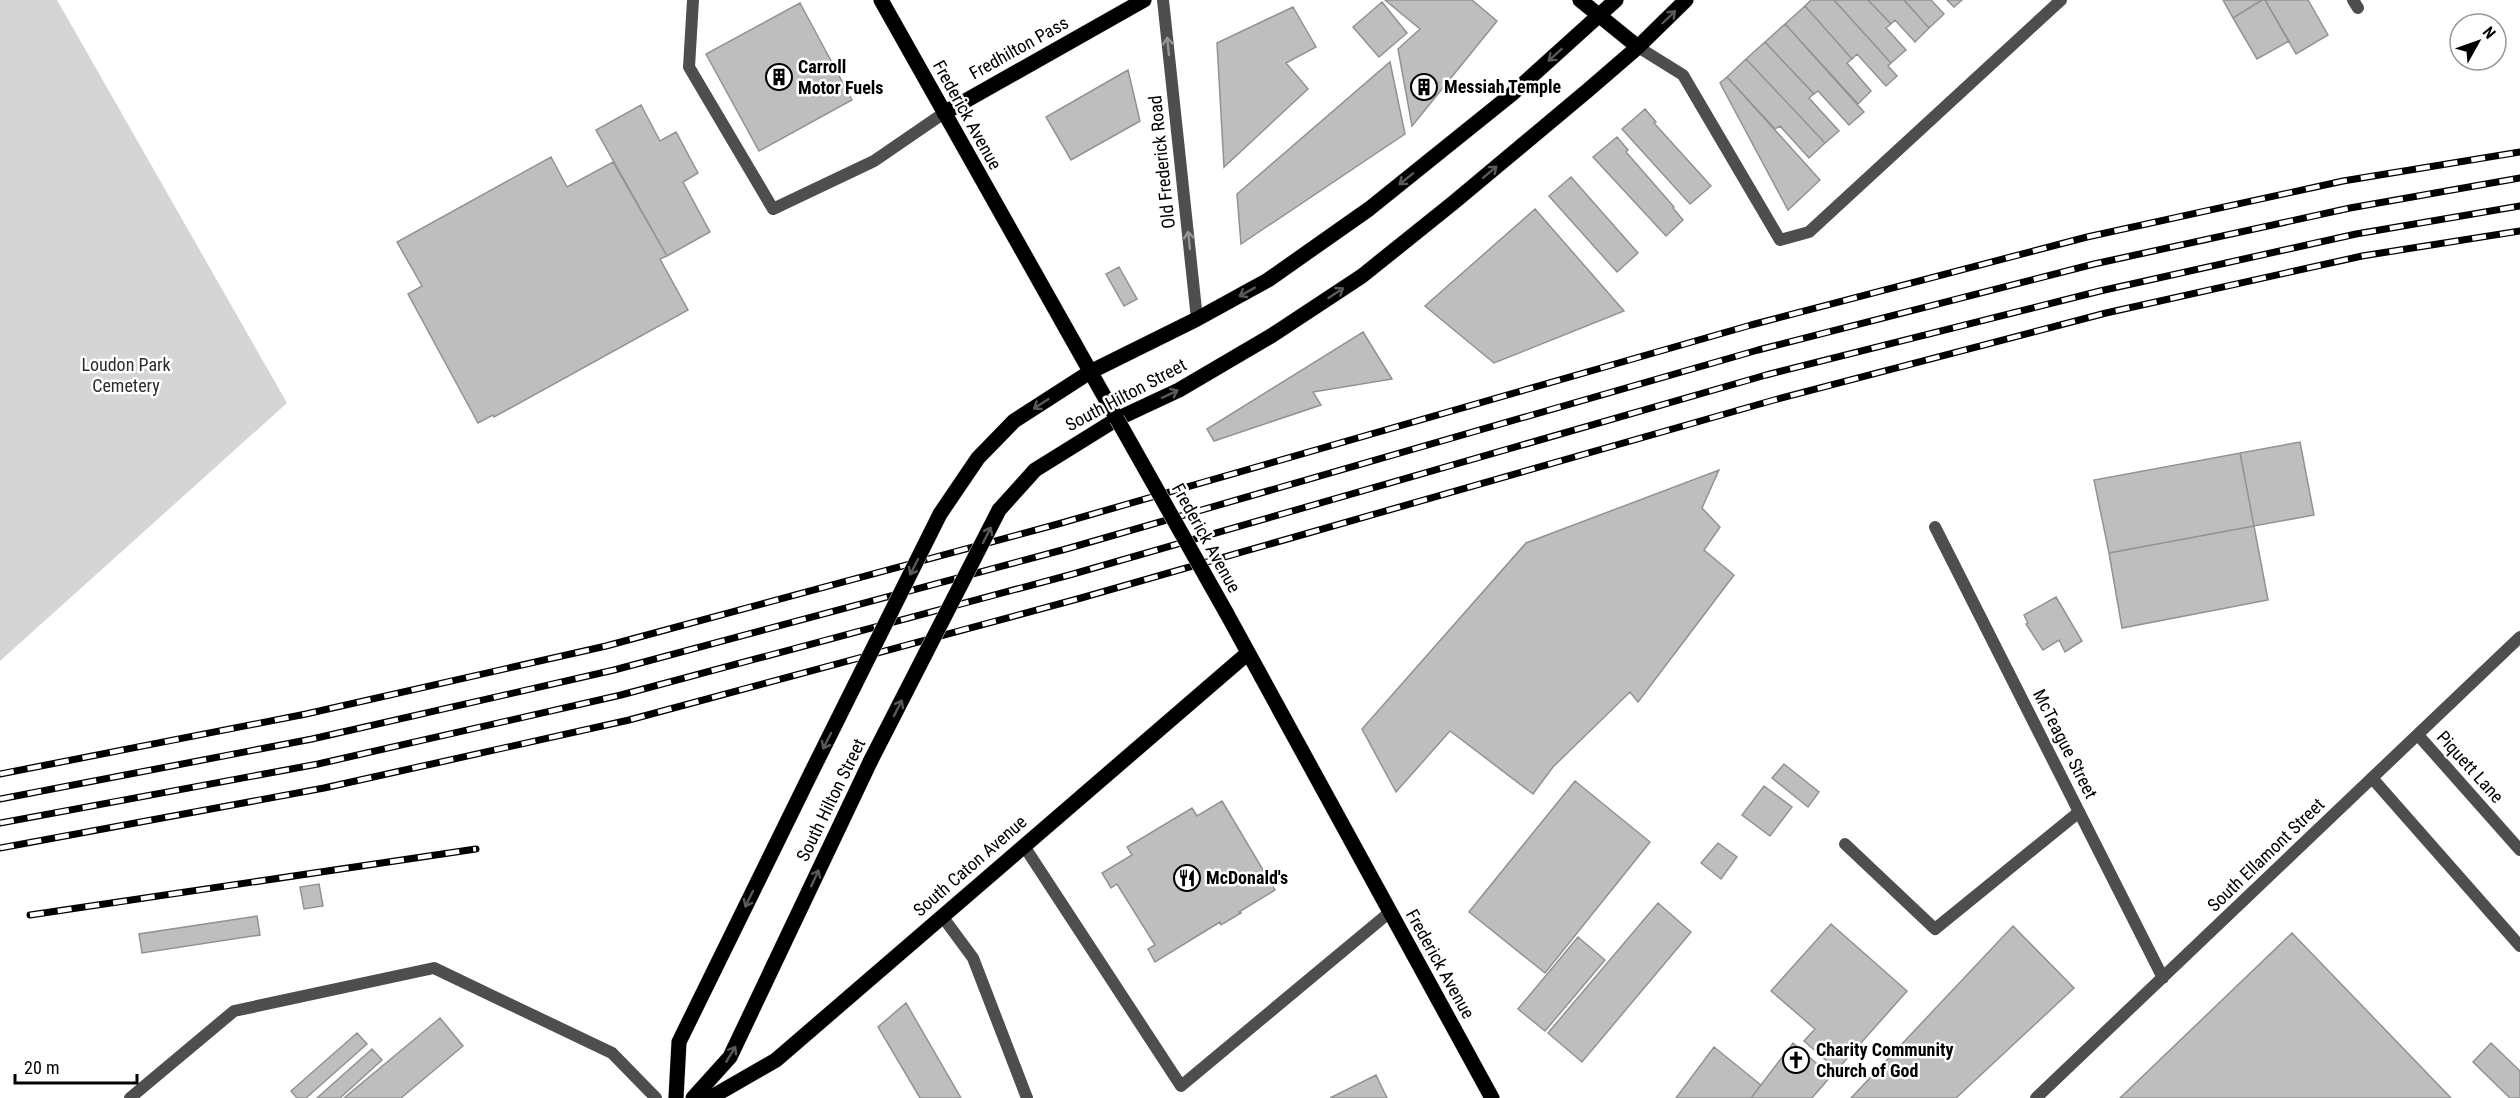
<svg xmlns="http://www.w3.org/2000/svg" width="2520" height="1098" font-family="'Roboto Condensed',sans-serif">
  <style>
    .green { fill: #d5d5d5 }
    .building { fill: #bebebe; stroke: #929292; stroke-width: 1.5 }
    .lines { fill: none; stroke-linecap: round; stroke-linejoin: round }
    .primary-casing { stroke: #dbdbdb; stroke-width: 16 }
    .service { stroke: #4e4e4e; stroke-width: 12 }
    .minor { stroke: #4e4e4e; stroke-width: 12 }
    .primary { stroke: #000; stroke-width: 15 }
    .rail-casing { stroke: #000; stroke-width: 7 }
    .rail { stroke: #fff; stroke-width: 4.5; stroke-dasharray: 14; stroke-linecap: butt }
    .primary-bridge-casing { stroke: #dbdbdb; stroke-width: 16; stroke-linecap: butt }
    .primary-bridge { stroke: #000; stroke-width: 15 }
    .oneway { stroke: #595959 }
    .oneway2 { stroke: #959595 }
    .labels { text-anchor: middle; stroke-width: 5; stroke-linejoin: round; paint-order: stroke }
    .street-label { font-size: 18px; fill: #000; stroke: #fff }
    .poi-label { font-size: 18px; font-weight: bold; fill: #000; stroke: #fff; text-anchor: start }
    .park-label { font-size: 18px; fill: #2c2c2c; stroke: #fff }
  </style>
  <rect width="100%" height="100%" fill="#fff"/>
  <!-- green -->
  <path class="green" d="M0,0H57L287,403L0,661Z"/>
  <!-- building -->
  <path class="building" d="M1385,0H1472L1497,21L1412,126L1398,49L1420,29Z
    M1811,0H1834L1891,63L1888,66L1897,76L1886,86L1857,54L1852,59L1805,6Z
    M1834,0H1868L1891,24L1886,28L1906,50L1891,63Z
    M1868,0H1904L1929,28L1915,42L1895,20L1891,24Z
    M1904,0H1931L1944,14L1929,28Z
    M1947,0H1962L1954,7Z
    M2223,0H2262L2233,18Z
    M2262,0H2265L2289,41L2257,59L2233,18Z
    M2265,0H2308L2328,35L2296,54Z
    M1382,2L1407,33L1379,57L1353,27Z
    M800,3L852,100L759,151L706,54Z
    M1805,6L1852,59L1847,63L1871,91L1858,104L1785,24Z
    M1293,7L1316,47L1286,63L1308,89L1224,167L1217,43Z
    M1785,24L1864,112L1849,125L1818,91L1814,94L1765,42Z
    M1765,42L1814,94L1809,98L1839,131L1825,143L1746,59Z
    M1746,59L1825,143L1809,158L1780,126L1775,129L1727,77Z
    M1390,62L1405,134L1241,244L1237,194Z
    M1128,70L1140,121L1071,160L1046,117Z
    M1727,77L1820,180L1788,210L1720,83Z
    M641,105L660,141L676,132L698,173L683,182L710,232L667,256L596,130Z
    M1645,109L1656,122L1654,123L1711,186L1690,204L1622,129Z
    M1617,137L1628,150L1626,152L1674,207L1673,208L1683,220L1666,236L1593,157Z
    M551,157L567,187L613,162L667,256L660,259L688,310L494,417L493,415L478,423L408,294L422,286L397,242Z
    M1571,177L1638,253L1617,272L1549,196Z
    M1535,209L1624,311L1494,363L1425,306Z
    M1119,267L1137,299L1124,306L1106,274Z
    M1363,332L1392,379L1313,392L1321,405L1214,441L1207,429Z
    M2300,442L2314,515L2254,526L2240,453Z
    M2240,453L2254,526L2109,553L2094,480Z
    M1719,470L1702,508L1720,527L1704,550L1734,575L1638,702L1630,692L1553,767L1533,794L1450,731L1396,792L1362,729L1526,543Z
    M2254,526L2268,600L2122,628L2109,553Z
    M2056,597L2082,641L2065,652L2059,640L2043,650L2026,624L2028,623L2024,615Z
    M1784,764L1819,792L1808,807L1772,778Z
    M1575,781L1650,842L1545,973L1469,912Z
    M1764,786L1792,807L1770,836L1742,815Z
    M1222,801L1275,890L1239,912L1241,913L1221,925L1220,922L1155,962L1148,949L1155,945L1117,884L1111,888L1102,873L1132,855L1127,847L1192,808L1197,816Z
    M1718,843L1737,857L1721,879L1701,863Z
    M319,884L323,906L304,909L300,887Z
    M1658,903L1691,932L1582,1062L1548,1033Z
    M257,916L260,935L142,953L139,934Z
    M1831,924L1907,991L1837,1070L1804,1041L1815,1029L1771,991Z
    M2013,926L2074,988L1956,1098H1851Z
    M2292,933L2451,1098H2120Z
    M1578,937L1605,960L1545,1031L1518,1009Z
    M906,1003L961,1098H920L878,1027Z
    M440,1018L463,1046L401,1098H344Z
    M357,1033L367,1044L306,1098H297L291,1091Z
    M1793,1043L1831,1076L1812,1098H1751Z
    M2491,1043L2520,1071V1098H2510L2473,1062Z
    M1714,1047L1761,1085L1751,1098H1676Z
    M372,1049L382,1060L340,1098H317Z
    M1376,1075L1387,1098H1330Z"/>
  <g class="lines">
    <defs>
      <path id="primary" d="M881,0L1117,419
        M1580,0L1638,47
        M944,113L1144,0
        M999,510L1035,470L1117,419L1179,390L1271,336L1362,276L1453,203L1587,91L1638,47L1686,0
        M940,514L978,458L1014,421L1090,372L1197,319L1268,280L1369,209L1512,94L1616,0
        M1227,614L1492,1098
        M676,1098L679,1042L812,771
        M693,1098L730,1057L871,760
        M710,1098L776,1060L1248,653"/>
    </defs>
    <!-- primary casing -->
    <use href="#primary" class="primary-casing"/>
    <!-- service -->
    <path class="service" d="M693,0L689,67L773,209L874,161L944,113
      M2353,0L2358,8
      M1638,47L1683,75L1780,240L1809,232L2061,0
      M2418,735L2520,850
      M2372,778L2520,946
      M1845,844L1935,929L2079,812
      M1024,846L1181,1086L1390,912
      M942,916L973,958L1027,1098
      M130,1098L234,1011L434,968L612,1053L656,1098"/>
    <!-- minor -->
    <path class="minor" d="M1163,0L1197,319
      M1935,527L2163,978
      M2036,1098L2520,637"/>
    <!-- primary -->
    <use href="#primary" class="primary"/>
    <defs>
      <path id="rail" d="M0,774L306,714L606,646L1058,524L1751,325L2087,237L2343,181L2520,152
        M0,799L312,739L614,670L1066,549L1758,350L2094,264L2350,208L2520,178
        M0,823L318,764L621,695L1073,574L1766,375L2100,291L2356,234L2520,206
        M0,848L324,788L629,720L1081,598L1774,400L2106,313L2362,256L2520,231
        M30,915L476,849"/>
    </defs>
    <!-- rail casing -->
    <use href="#rail" class="rail-casing"/>
    <!-- rail -->
    <use href="#rail" class="rail"/>
    <defs>
      <path id="primary-bridge" d="M1117,419L1227,614
        M871,760L999,510
        M812,771L940,514"/>
    </defs>
    <!-- primary-bridge casing -->
    <use href="#primary-bridge" class="primary-bridge-casing"/>
    <!-- primary-bridge -->
    <use href="#primary-bridge" class="primary-bridge"/>
  </g>
  <!-- one-way arrows -->
  <defs><path id="oneway-shaft" d="M-6 0H5M1.5-3L5.5 0L1.5 3" fill="none" stroke-width="1.6" stroke-linecap="round" stroke-linejoin="round" transform="scale(1.5)"/></defs>
  <g class="oneway">
    <use href="#oneway-shaft" transform="translate(1669 17) rotate(-44)"/>
    <use href="#oneway-shaft" transform="translate(1555 55) rotate(138)"/>
    <use href="#oneway-shaft" transform="translate(1490 172) rotate(-40)"/>
    <use href="#oneway-shaft" transform="translate(1406 179) rotate(141)"/>
    <use href="#oneway-shaft" transform="translate(1247 292) rotate(151)"/>
    <use href="#oneway-shaft" transform="translate(1336 293) rotate(-33)"/>
    <use href="#oneway-shaft" transform="translate(1170 394) rotate(-25)"/>
    <use href="#oneway-shaft" transform="translate(1041 404) rotate(147)"/>
    <use href="#oneway-shaft" transform="translate(987 535) rotate(-63)"/>
    <use href="#oneway-shaft" transform="translate(914 567) rotate(117)"/>
    <use href="#oneway-shaft" transform="translate(898 708) rotate(-63)"/>
    <use href="#oneway-shaft" transform="translate(827 741) rotate(117)"/>
    <use href="#oneway-shaft" transform="translate(815 878) rotate(-65)"/>
    <use href="#oneway-shaft" transform="translate(749 899) rotate(116)"/>
    <use href="#oneway-shaft" transform="translate(731 1054) rotate(-59)"/>
  </g>
  <g class="oneway2">
    <use href="#oneway-shaft" transform="translate(1168 46) rotate(-96)"/>
    <use href="#oneway-shaft" transform="translate(1189 240) rotate(-96)"/>
  </g>
  <!-- icons -->
  <defs>
    <symbol id="building-ring" viewBox="-11 -11 22 22"><circle r="9.5" fill="#fff" stroke="#000" stroke-width="1.5"/><path d="M-4-6H4V6H1V3H-1V6H-4ZM-2.5-4.3h1.7v1.8h-1.7ZM.8-4.3h1.7v1.8H.8ZM-2.5-1h1.7V.8h-1.7ZM.8-1h1.7V.8H.8Z" fill="#000"/></symbol>
    <symbol id="restaurant-ring" viewBox="-11 -11 22 22"><circle r="9.5" fill="#fff" stroke="#000" stroke-width="1.5"/><path d="M-5-6h1v4h1v-4h1v4h1v-4h1v5L-1.5 .5V6h-2V.5L-5-1ZM5-6V6H3V1.5H1.5Q1.5-4 5-6Z" fill="#000"/></symbol>
    <symbol id="church-ring" viewBox="-11 -11 22 22"><circle r="9.5" fill="#fff" stroke="#000" stroke-width="1.5"/><path d="M-1.2-6h2.4v3.5h3.3v2.4h-3.3V6h-2.4V-.1h-3.3v-2.4h3.3Z" fill="#000"/></symbol>
  </defs>
  <g fill-rule="evenodd">
    <use href="#building-ring" x="764" y="62" width="30" height="30"/>
    <use href="#building-ring" x="1409" y="72" width="30" height="30"/>
    <use href="#restaurant-ring" x="1172" y="863" width="30" height="30"/>
    <use href="#church-ring" x="1781" y="1045" width="30" height="30"/>
  </g>
  <g class="labels">
    <!-- street labels -->
    <g class="street-label">
      <text transform="translate(1019 48) rotate(-29)" y="6">Fredhilton Pass</text>
      <text transform="translate(967 115) rotate(61)" y="6">Frederick Avenue</text>
      <text transform="translate(1162 162) rotate(-96)" y="6">Old Frederick Road</text>
      <text transform="translate(1126 395) rotate(-28)" y="6">South Hilton Street</text>
      <text transform="translate(1206 538) rotate(61)" y="6">Frederick Avenue</text>
      <text transform="translate(2065 744) rotate(63)" y="6">McTeague Street</text>
      <text transform="translate(2470 767) rotate(48)" y="6">Piquett Lane</text>
      <text transform="translate(831 800) rotate(-64)" y="6">South Hilton Street</text>
      <text transform="translate(2266 855) rotate(-44)" y="6">South Ellamont Street</text>
      <text transform="translate(970 866) rotate(-41)" y="6">South Caton Avenue</text>
      <text transform="translate(1440 964) rotate(61)" y="6">Frederick Avenue</text>
    </g>
    <!-- poi labels -->
    <g class="poi-label">
      <text x="798" y="73">Carroll<tspan x="798" dy="21">Motor Fuels</tspan></text>
      <text x="1444" y="93">Messiah Temple</text>
      <text x="1206" y="884">McDonald's</text>
      <text x="1816" y="1056">Charity Community<tspan x="1816" dy="21">Church of God</tspan></text>
    </g>
    <!-- park labels -->
    <g class="park-label">
      <text x="126" y="371">Loudon Park<tspan x="126" dy="21">Cemetery</tspan></text>
    </g>
  </g>
  <!-- north arrow -->
  <g transform="translate(2478 42) rotate(50)"><circle r="28" fill="#ffffff" stroke="#999999" stroke-width="1.5"/>
  <path d="M0-4.5L10 22L0 15L-10 22Z" fill="#000000"/>
  <text y="-9" font-size="16" font-weight="bold" text-anchor="middle" fill="#000000">N</text>
  </g>
  <!-- scale -->
  <path d="M15 1074v9h122v-9" fill="none" stroke="#000000" stroke-width="3"/>
  <text x="24" y="1074" font-size="18" fill="#000000" stroke="#ffffff" stroke-width="4.5" paint-order="stroke">20 m</text>
</svg>
